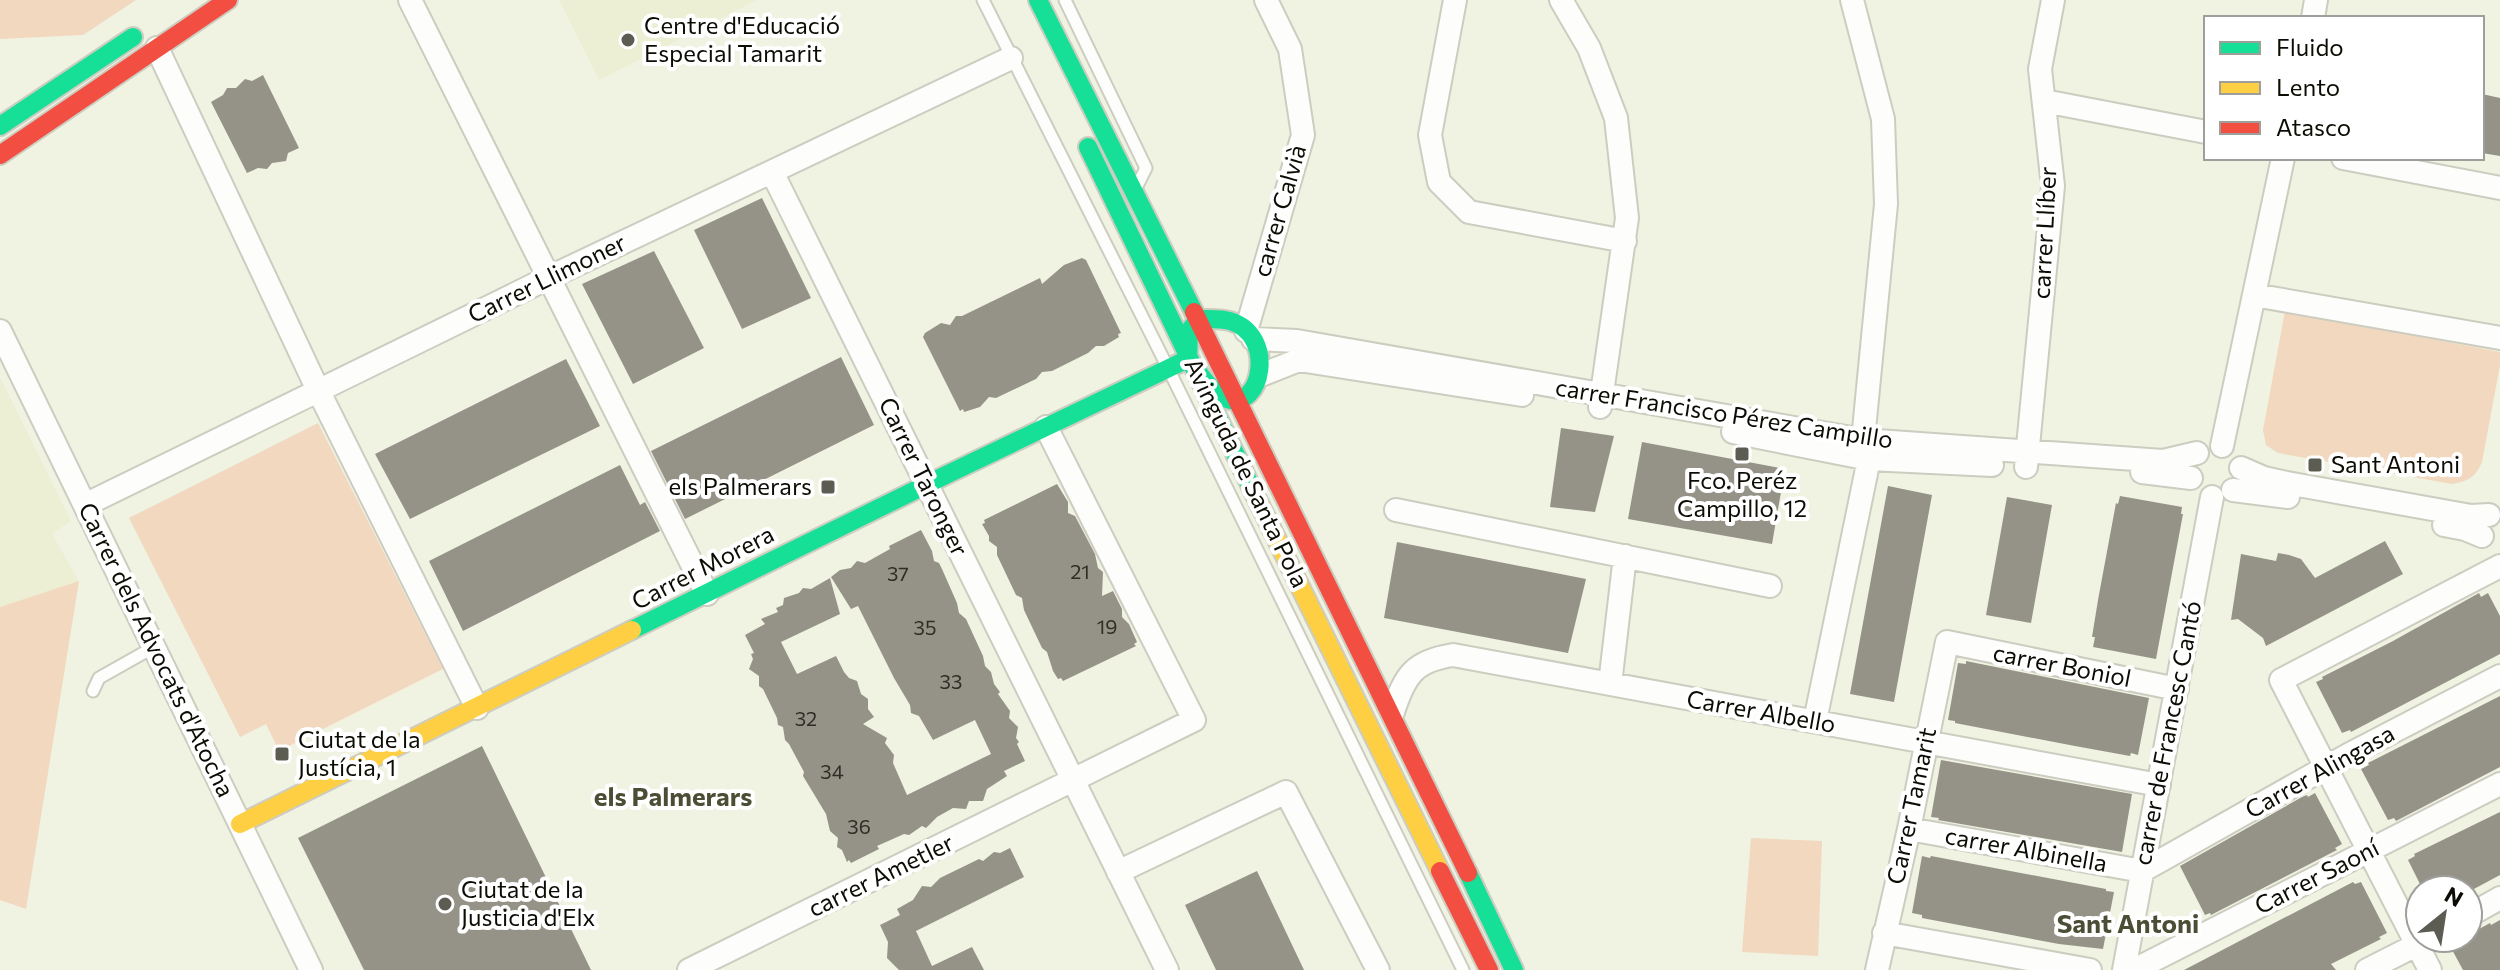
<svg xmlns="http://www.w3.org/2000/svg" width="2500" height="970" font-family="Commissioner,sans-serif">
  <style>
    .built { fill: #edefd4 }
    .green { fill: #f1d8bf }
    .building { fill: #959388 }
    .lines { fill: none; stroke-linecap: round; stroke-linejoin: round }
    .lane-casing { stroke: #cccdc0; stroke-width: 15 }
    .street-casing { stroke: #cccdc0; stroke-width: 26 }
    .fast-casing { stroke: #cccdc0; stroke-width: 22 }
    .slow-casing { stroke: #cccdc0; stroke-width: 22 }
    .jam-casing { stroke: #cccdc0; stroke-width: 22 }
    .lane { stroke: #fdfdfb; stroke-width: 11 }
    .street { stroke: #fdfdfb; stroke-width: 22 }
    .fast { stroke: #16e098; stroke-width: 18 }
    .slow { stroke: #ffcf43; stroke-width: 18 }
    .jam { stroke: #f24e42; stroke-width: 18 }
    .poi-dot { fill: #5c5c52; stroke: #fff; stroke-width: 3 }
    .labels { text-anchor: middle; stroke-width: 8; stroke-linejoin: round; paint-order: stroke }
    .number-label { font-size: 20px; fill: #2e2e25 }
    .poi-label { font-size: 24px; fill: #0c0c04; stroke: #fff; text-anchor: start }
    .street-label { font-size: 24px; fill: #0c0c04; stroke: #fff }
    .neighbourhood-label { font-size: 26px; font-weight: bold; fill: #4c4d35; stroke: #fff }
  </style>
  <rect width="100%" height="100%" fill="#f0f2e2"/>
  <!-- built -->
  <path class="built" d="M559,0H757L599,80Z
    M0,377L71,521L52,534L79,581L0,607Z"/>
  <!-- green -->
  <path class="green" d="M0,0H136L83,35L0,39Z
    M2285,311L2500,352V365L2482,462C2475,478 2468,481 2452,484L2278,453L2266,445L2263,430Z
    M318,423L443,669L279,751L266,724L240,737L129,518Z
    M79,581L26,909L0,900V607Z
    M1751,838L1822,841L1818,956L1742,952Z"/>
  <!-- building -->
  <path class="building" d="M263,75L299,148L288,153L286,161L272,163L267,169L258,168L247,173L211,102L223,95L227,88H236L245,79L252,81Z
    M2482,94L2500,98V156L2482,153Z
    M762,198L811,298L742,329L694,230Z
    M654,251L704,348L633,384L582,284Z
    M1082,258L1086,260L1121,333L1118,334L1119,337L1104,346H1096L1088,353L1052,371L1042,372L1036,379L996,398L989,397L980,407L964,412L963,409L960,411L923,337L925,333L941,323L950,325L956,316H962L1040,278L1042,284L1064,265Z
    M841,357L874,425L685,519L651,451Z
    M566,359L600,426L410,519L375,454Z
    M1561,428L1614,436L1595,512L1550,507Z
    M1642,442L1785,469L1772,544L1628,519Z
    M620,465L640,505L645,502L660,531L463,631L429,561Z
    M1057,484L1068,502V513L1075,516L1095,554L1098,568L1103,572L1102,596L1113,591L1122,609V617L1129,624L1137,642L1134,644L1136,646L1063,681L1061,678L1058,679L1053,671L1047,652L1042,648L1024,610L1022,598L1016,595L997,555V547L989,541V536L982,524L985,523L984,520Z
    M1888,486L1932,495L1894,702L1850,694Z
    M2120,496L2182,507L2181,514H2183L2156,659L2093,647L2095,637H2092L2098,600L2116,503L2118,504Z
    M2007,497L2052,505L2031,623L1986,615Z
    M921,530L932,551L934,561L939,563L942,569L957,603L959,613L966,619L983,656L985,666L991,672L994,684L1000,692L998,694L1010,711L1009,718L1018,727L1016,738L1019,742L1017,744L1025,761L1004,771L1007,776L987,789L983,801H969L966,809L953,808L937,817L926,828L922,826L909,835L904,834L877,846L879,849L851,863L849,860L847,862L842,850L837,847L838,838L830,831L826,814L803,776L804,772L789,744L785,740L783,727L778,725L777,718L763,689L759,686V676L749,669L753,659L751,654L754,653L745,635L765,624L761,619L778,612L776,608L783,605L784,598L799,593L803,588L811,589L830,578L840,614L781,642L797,674L836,656L844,672L849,678L857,681L861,694L868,699V709L874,717L863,724L887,738L885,743L894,755L893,763L907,795L991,754L975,720L933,740L919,716L911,713L910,705L894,678L858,606L851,609L831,577L840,570L851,568L857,561L865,563L890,549L889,546Z
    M2385,541L2403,574L2266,646L2263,638L2238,619L2231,620L2241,554L2276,561L2278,553L2289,555L2301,559L2315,578Z
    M1397,542L1586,579L1568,653L1384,618Z
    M2479,593L2481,597L2488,593L2500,616V654L2351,732L2350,730L2342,733L2316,682L2323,679L2322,677L2393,641Z
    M1966,661L2149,698L2138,755L2131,753L2130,756L2075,746L1955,723V721L1948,720L1958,663L1966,664Z
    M2500,696V767L2396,821L2394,818L2388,820L2361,769L2369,765L2368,763Z
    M482,746L591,970H364L298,838Z
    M1941,760L2132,794L2122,852L1938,820L1939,818L1931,817Z
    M2315,793L2342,844L2335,848L2337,850L2211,915L2210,913L2205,915L2180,866L2302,797L2307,795L2308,797Z
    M2500,812V875L2472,890H2423L2408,860L2415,856L2414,854Z
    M1010,848L1024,877L916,931L932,966L972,947L984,970H899L887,958L888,942L880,925L900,915L897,909L913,900L922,886L931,887L940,878L979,859L983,861L994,852L1000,853Z
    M1922,856L1930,858L1931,856L2106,889V891L2114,892L2103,949L2059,944L1922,918V915L1912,913Z
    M1257,871L1304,970H1216L1185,905Z
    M2353,882L2355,884L2361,882L2387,933L2379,937L2381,939L2331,964L2336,970H2184Z
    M2500,920V970H2463L2450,946L2462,938H2468V935L2490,923L2491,925Z"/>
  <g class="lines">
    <defs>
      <path id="lane" d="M983,0L1168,368L1463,970
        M1065,0L1146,168L1138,184
        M93,691L99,678L154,647"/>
      <path id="street" d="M410,0L707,594
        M1455,0L1430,135L1439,182L1469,212L1625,241
        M1561,0L1589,48L1616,118L1627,218L1600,407
        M2313,18L2316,0
        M157,48L318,390L477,708
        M2044,101L2206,132
        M2343,158L2500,188
        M772,172L1167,970
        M2254,295L2500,338
        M0,331L311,970
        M1246,331L1303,135L1290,49L1266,0
        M1253,339L1297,341L1863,440L2163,461L2197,453
        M1261,375L1299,360L1522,395
        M1733,432L1869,459L1992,465
        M2222,446L2283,158
        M2026,467L2053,186L2040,69L2053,0
        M2241,468L2264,478L2287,483L2471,516L2489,515
        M2142,472L2191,478
        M2233,490L2288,497
        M85,505L548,278L1011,58
        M1396,510L1770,586
        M2444,525L2465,529L2482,536
        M1610,684L1625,556
        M1393,712C1405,675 1414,661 1453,655L2159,785
        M1815,721L1869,459L1863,440L1886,204L1883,119L1852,0
        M1909,829L2142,871L2348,755L2500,676
        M1118,872L1286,792L1378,970
        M2468,916L2500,898
        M1884,933L2090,970
        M689,970L1194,720L1046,427
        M1877,970L1909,829L1947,642L2177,689
        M2124,970L2212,497
        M2134,970L2500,784
        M2367,970L2428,939
        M2430,970L2281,680L2500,566"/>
      <path id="fast" d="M1038,0L1194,312
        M0,126L133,37
        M1088,147L1253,491
        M1199,319C1209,319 1220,318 1230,321C1277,335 1262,411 1227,399C1211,393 1198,371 1188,359L1189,331Z
        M632,630L950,473L1188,359
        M1468,873L1514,970"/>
      <path id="slow" d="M1253,491L1440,871
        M240,824L632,630"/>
      <path id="jam" d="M0,155L228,0
        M1194,312L1468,873
        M1440,871L1489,970"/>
    </defs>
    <!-- lane casing -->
    <use href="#lane" class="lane-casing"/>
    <!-- street casing -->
    <use href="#street" class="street-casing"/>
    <!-- fast casing -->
    <use href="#fast" class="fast-casing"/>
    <!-- slow casing -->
    <use href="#slow" class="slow-casing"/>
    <!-- jam casing -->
    <use href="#jam" class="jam-casing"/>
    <!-- lane -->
    <use href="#lane" class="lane"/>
    <!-- street -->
    <use href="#street" class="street"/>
    <!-- fast -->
    <use href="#fast" class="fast"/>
    <!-- slow -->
    <use href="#slow" class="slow"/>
    <!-- jam -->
    <use href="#jam" class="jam"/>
  </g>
  <!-- markers -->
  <g class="poi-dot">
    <circle cx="628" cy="40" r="8"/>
    <rect x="1734" y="446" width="16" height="16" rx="4"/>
    <rect x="2307" y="457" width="16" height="16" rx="4"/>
    <rect x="820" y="479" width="16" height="16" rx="4"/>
    <rect x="274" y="746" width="16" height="16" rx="4"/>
    <circle cx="445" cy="904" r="8"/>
  </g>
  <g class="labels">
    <!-- number labels -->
    <g class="number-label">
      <text x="1080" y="579">21</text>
      <text x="898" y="581">37</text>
      <text x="1107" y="634">19</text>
      <text x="925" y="635">35</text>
      <text x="951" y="689">33</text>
      <text x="806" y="726">32</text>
      <text x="832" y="779">34</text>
      <text x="859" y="834">36</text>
    </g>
    <!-- poi labels -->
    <g class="poi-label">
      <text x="644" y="34">Centre d'Educació<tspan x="644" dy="28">Especial Tamarit</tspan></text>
      <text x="2331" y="473">Sant Antoni</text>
      <text x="1742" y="489" text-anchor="middle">Fco. Peréz<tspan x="1742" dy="28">Campillo, 12</tspan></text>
      <text x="812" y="495" text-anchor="end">els Palmerars</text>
      <text x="298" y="748">Ciutat de la<tspan x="298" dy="28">Justícia, 1</tspan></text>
      <text x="461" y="898">Ciutat de la<tspan x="461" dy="28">Justicia d'Elx</tspan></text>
    </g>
    <!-- street labels -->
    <g class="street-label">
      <text transform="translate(1280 211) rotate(-74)" y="8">carrer Calvià</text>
      <text transform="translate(2045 233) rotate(-87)" y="8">carrer Llíber</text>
      <text transform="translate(547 279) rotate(-26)" y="8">Carrer Llimoner</text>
      <text transform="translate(1724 414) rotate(9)" y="8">carrer Francisco Pérez Campillo</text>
      <text transform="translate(1246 473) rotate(64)" y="8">Avinguda de Santa Pola</text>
      <text transform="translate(923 477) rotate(64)" y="8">Carrer Taronger</text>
      <text transform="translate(703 568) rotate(-27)" y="8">Carrer Morera</text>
      <text transform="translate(156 650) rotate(64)" y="8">Carrer dels Advocats d'Atocha</text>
      <text transform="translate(2062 666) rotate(11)" y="8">carrer Boniol</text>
      <text transform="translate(1761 712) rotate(10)" y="8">Carrer Albello</text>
      <text transform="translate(2168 733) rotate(-79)" y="8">carrer de Francesc Cantó</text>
      <text transform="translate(2320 772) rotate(-29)" y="8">Carrer Alingasa</text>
      <text transform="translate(1912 806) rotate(-78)" y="8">Carrer Tamarit</text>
      <text transform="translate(2026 850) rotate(10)" y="8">carrer Albinella</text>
      <text transform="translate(881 876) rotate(-26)" y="8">carrer Ametler</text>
      <text transform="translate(2317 877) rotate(-27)" y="8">Carrer Saoní</text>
    </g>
    <!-- neighbourhood labels -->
    <g class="neighbourhood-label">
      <text x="673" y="806">els Palmerars</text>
      <text x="2128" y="933">Sant Antoni</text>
    </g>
  </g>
  <!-- legend -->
  <rect x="2204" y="16" width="280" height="144" fill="#ffffff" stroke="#9e9e9b" stroke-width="2"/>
  <rect x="2220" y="42" width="40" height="12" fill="#16e098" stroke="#9e9e9b" stroke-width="2"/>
  <text x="2276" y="56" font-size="24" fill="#0c0c04">Fluido</text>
  <rect x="2220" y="82" width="40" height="12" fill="#ffcf43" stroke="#9e9e9b" stroke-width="2"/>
  <text x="2276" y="96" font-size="24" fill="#0c0c04">Lento</text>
  <rect x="2220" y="122" width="40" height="12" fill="#f24e42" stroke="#9e9e9b" stroke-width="2"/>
  <text x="2276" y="136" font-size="24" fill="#0c0c04">Atasco</text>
  <!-- north arrow -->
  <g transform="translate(2444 914) rotate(30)"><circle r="38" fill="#ffffff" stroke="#9e9e9b" stroke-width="2"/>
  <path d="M0-6L14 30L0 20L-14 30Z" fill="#5c5c52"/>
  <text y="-12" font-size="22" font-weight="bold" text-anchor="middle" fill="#0c0c04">N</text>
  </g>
</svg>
